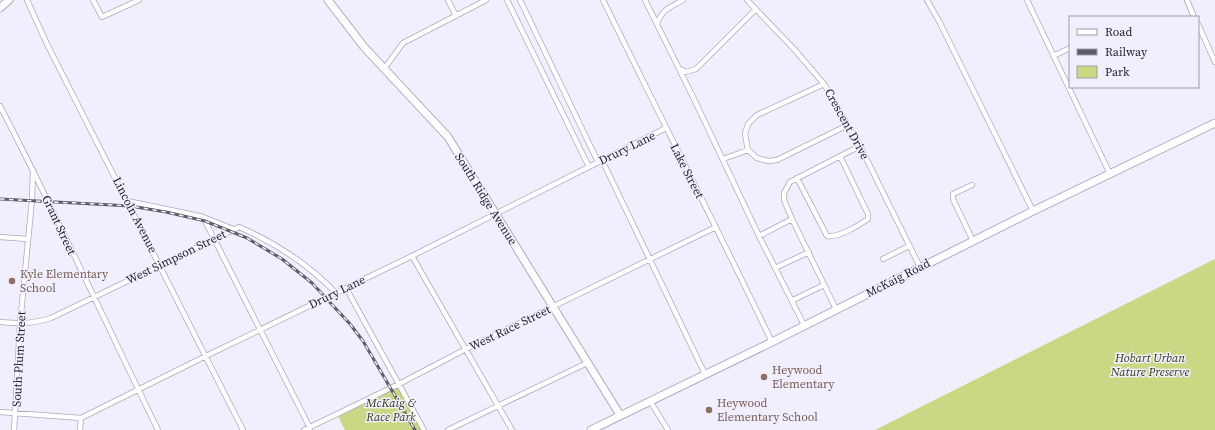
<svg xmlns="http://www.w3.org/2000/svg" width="1215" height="430" font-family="'Source Serif 4',serif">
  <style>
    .green { fill: #c9d883 }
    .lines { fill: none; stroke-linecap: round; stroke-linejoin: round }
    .street-casing { stroke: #aca8c0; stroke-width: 6 }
    .secondary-casing { stroke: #aca8c0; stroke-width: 9 }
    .street { stroke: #fff; stroke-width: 4.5 }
    .secondary { stroke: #fff; stroke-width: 7 }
    .rail-casing { stroke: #5e5d68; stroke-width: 3 }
    .rail { stroke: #f1effe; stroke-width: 1.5; stroke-dasharray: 4.5; stroke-linecap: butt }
    .education-dot { fill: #8d6e63; stroke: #f1effe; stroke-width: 1.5 }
    .labels { text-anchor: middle; stroke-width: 3; stroke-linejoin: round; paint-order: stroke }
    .street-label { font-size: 12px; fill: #201f28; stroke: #f1effe }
    .education-label { font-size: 12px; fill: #785e54; stroke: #f1effe; text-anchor: start }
    .park-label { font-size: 12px; font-style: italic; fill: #373d13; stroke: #f1effe }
  </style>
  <rect width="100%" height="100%" fill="#f1effe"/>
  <!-- green -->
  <path class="green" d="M1215,259V430H875Z
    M399,384L424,430H345L337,414Z"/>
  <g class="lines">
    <defs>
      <path id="street" d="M27,0L47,44L243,430
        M93,0L102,17L139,0
        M448,0L456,16
        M507,0L589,167
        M520,0L598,162
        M603,0C659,114 717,228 772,342
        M645,0L694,99L759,236L804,325
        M747,0L794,49L824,84L860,146L920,267
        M927,0L939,21L1033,211
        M1027,0L1110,174
        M1187,0L1194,17
        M657,24C662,9 671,7 683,0
        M1198,24L1215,62
        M1053,56L1070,48
        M384,69L403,43L486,0
        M680,69L686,72L696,69L756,9
        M824,84L757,115L748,124L745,134L748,150L757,158L768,161L777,160L848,125
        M0,106C56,213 105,322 158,430
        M723,159L748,150
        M602,160L705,374
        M797,178L827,236C838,238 858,226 868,219V214L840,156
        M972,185L953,194V199L973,241
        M127,201L190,214L203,217L233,229
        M203,217L310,428
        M759,236L792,219
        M0,237L28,239
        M412,256L512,430
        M883,259L909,246
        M775,268L809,252
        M346,288L424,430
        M793,300L824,285
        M836,309L792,219L784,200V193L790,182L860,146
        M0,322C21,324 31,324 51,318L239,227C276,243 308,264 336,293
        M650,401L668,430
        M0,412L81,418L206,356L412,256L666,128
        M14,430L20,324L32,200L33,170
        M80,430L81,418
        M304,430L399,384L464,350L716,227
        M448,430L587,363"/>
      <path id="secondary" d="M328,0L364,47L448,137L620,415
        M0,8L9,0
        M591,430L772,342L1033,211L1215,123"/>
    </defs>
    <!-- street casing -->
    <use href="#street" class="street-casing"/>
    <!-- secondary casing -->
    <use href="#secondary" class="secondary-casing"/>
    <!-- street -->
    <use href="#street" class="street"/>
    <!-- secondary -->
    <use href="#secondary" class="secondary"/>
    <defs>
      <path id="rail" d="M0,199L130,206L166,212L205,221L247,238L282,259L312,283L350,324L363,341L415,430"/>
    </defs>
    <!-- rail casing -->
    <use href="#rail" class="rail-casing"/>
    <!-- rail -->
    <use href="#rail" class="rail"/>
  </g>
  <!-- markers -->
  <g class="education-dot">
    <circle cx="12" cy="281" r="4"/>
    <circle cx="764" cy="377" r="4"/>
    <circle cx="709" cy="410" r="4"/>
  </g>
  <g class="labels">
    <!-- street labels -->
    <g class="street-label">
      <text transform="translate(847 124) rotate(61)" y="4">Crescent Drive</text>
      <text transform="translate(627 148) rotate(-26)" y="4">Drury Lane</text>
      <text transform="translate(687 171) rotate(63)" y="4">Lake Street</text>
      <text transform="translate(486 199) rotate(58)" y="4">South Ridge Avenue</text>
      <text transform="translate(135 215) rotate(63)" y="4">Lincoln Avenue</text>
      <text transform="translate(59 225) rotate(65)" y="4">Grant Street</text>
      <text transform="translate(176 257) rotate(-26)" y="4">West Simpson Street</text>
      <text transform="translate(898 278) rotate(-27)" y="4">McKaig Road</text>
      <text transform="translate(337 292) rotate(-26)" y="4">Drury Lane</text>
      <text transform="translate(510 328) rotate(-26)" y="4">West Race Street</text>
      <text transform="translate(19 359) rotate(-87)" y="4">South Plum Street</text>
    </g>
    <!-- education labels -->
    <g class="education-label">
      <text x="20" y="278">Kyle Elementary<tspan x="20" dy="14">School</tspan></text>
      <text x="772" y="374">Heywood<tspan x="772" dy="14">Elementary</tspan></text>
      <text x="717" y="407">Heywood<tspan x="717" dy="14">Elementary School</tspan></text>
    </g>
    <!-- park labels -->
    <g class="park-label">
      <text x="1150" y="362">Hobart Urban<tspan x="1150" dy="14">Nature Preserve</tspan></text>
      <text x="391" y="407">McKaig &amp;<tspan x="391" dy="14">Race Park</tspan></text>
    </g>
  </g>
  <!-- legend -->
  <rect x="1069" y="16" width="130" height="72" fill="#f1effe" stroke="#9d9ca8"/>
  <rect x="1077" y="29" width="20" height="6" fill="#ffffff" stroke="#9d9ca8"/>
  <text x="1105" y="36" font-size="12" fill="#201f28">Road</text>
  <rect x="1077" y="49" width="20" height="6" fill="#5e5d68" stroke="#9d9ca8"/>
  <text x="1105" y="56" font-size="12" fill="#201f28">Railway</text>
  <rect x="1077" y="66" width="20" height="12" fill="#c9d883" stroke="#9d9ca8"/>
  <text x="1105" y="76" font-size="12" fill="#201f28">Park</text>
</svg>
